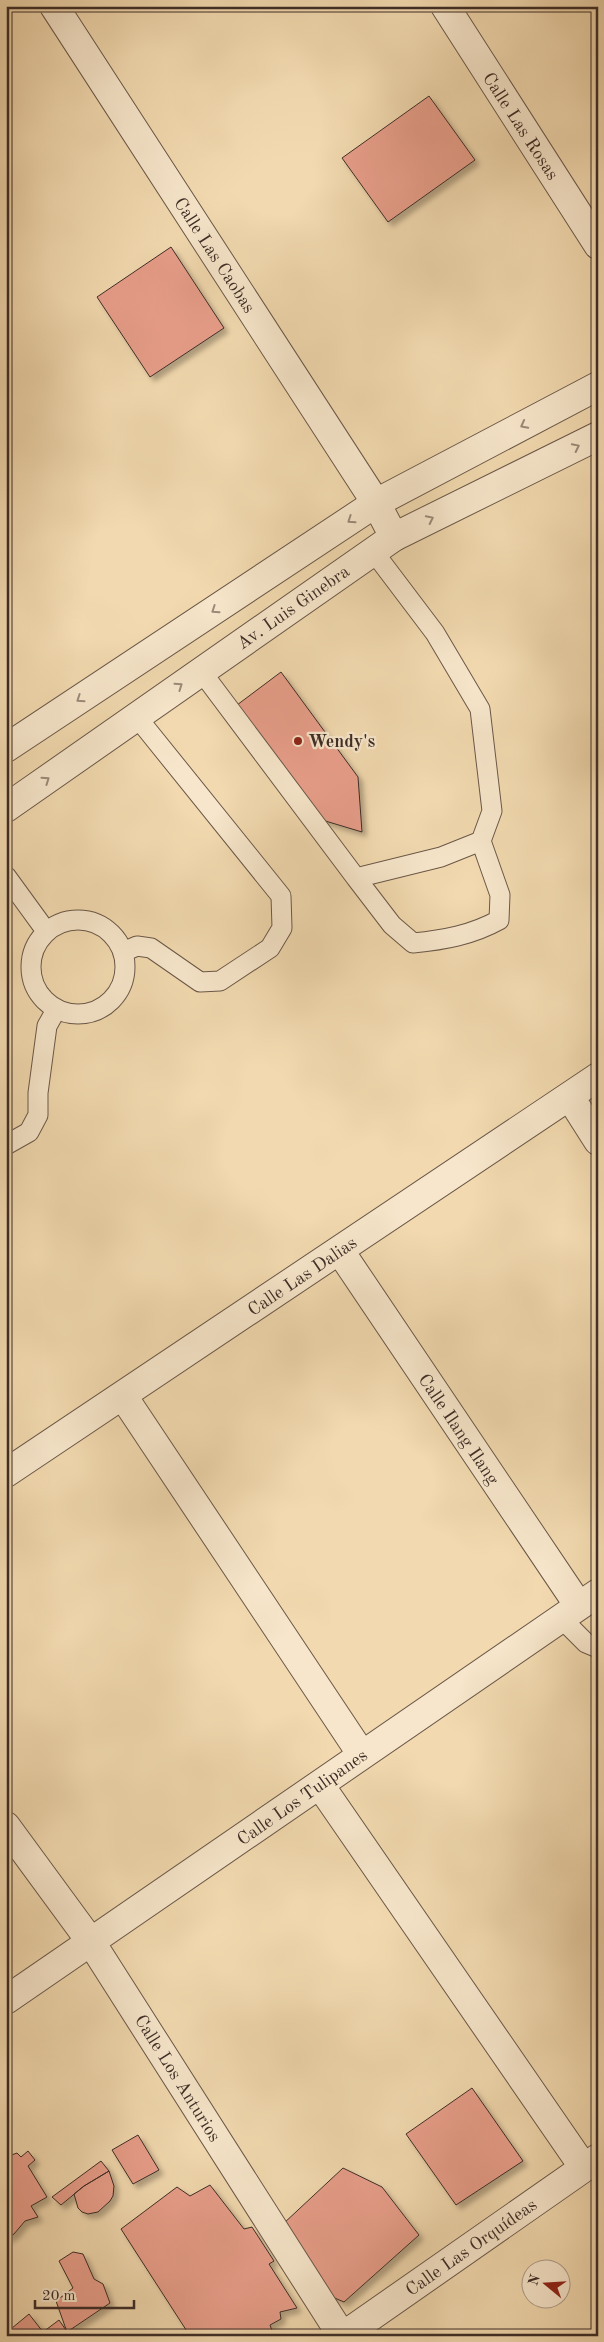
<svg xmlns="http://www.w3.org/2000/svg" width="604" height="2342" font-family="'Old Standard TT',serif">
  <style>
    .building { fill: #e89e8a; stroke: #3d2d27; filter: url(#shadow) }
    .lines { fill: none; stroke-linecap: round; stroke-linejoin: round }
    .service-casing { stroke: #6a5849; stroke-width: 21 }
    .minor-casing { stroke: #6a5849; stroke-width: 30 }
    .tertiary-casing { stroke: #6a5849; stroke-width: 30 }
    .service { stroke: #f7e6cb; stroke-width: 19 }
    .minor { stroke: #f7e6cb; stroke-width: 28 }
    .tertiary { stroke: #f7e6cb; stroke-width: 28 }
    .oneway { stroke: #9a8a79 }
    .poi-dot { fill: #8f2418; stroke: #f7e6cb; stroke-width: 2 }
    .labels { text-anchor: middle; stroke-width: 4.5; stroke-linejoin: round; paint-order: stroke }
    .street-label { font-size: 18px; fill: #3d2d27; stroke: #f7e6cb }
    .poi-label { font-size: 18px; font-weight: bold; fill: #3d2d27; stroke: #f7e6cb; text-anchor: start }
  </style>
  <defs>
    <filter id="shadow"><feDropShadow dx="4.5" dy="4.5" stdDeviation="2.5" flood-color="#0004"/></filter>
  </defs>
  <rect width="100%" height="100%" fill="#f2d9af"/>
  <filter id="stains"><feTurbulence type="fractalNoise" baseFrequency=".004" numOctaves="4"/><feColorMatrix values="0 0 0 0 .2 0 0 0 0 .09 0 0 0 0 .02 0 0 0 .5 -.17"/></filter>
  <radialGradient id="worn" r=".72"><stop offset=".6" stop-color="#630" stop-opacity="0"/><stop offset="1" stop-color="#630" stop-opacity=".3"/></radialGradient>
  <!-- building -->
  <path class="building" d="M429,96L475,160L388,222L342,158Z
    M171,247L224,328L150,377L97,297Z
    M281,672L358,777L362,832L322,820L237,705Z
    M472,2088L523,2161L456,2205L406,2134Z
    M138,2135L159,2170L133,2184L112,2150Z
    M28,2151L35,2160L28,2166L47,2197L31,2206L38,2217L25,2221L14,2234L6,2239V2157L17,2153L21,2157Z
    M101,2161L109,2171L84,2186L61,2205L52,2197Z
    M343,2168L382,2187L419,2235L344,2302L330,2296L283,2224Z
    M109,2171L114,2186L113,2196L110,2201L98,2212L88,2214L82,2212L78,2208L74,2194L84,2186Z
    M210,2185L244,2229L252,2227L274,2261L269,2264L297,2308L280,2312L281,2319L270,2325L274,2336H190L121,2229L177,2187L190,2196Z
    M73,2252L83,2254L94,2279L103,2284L110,2303L67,2332L56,2301L73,2288L59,2261Z
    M29,2314L43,2332L59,2320L70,2336H6V2333Z"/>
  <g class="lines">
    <defs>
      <path id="service" d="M201,671L356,878L441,857L481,841L492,811L480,709L435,633L373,551
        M6,876L46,931
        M356,878L392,925L413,943C444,940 472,935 499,920L500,895L481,841
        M31 967a47 47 0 1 1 94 0a47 47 0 1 1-94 0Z
        M123,952L137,946L151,948L200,982L220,981L270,948L282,928L281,896L136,716
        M6,1145L29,1132L38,1115V1093L47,1026L56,1010
        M561,1618L586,1643L598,1648"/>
      <path id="minor" d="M54,6L376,503L394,537
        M445,6L598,245
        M570,1097L598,1141
        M340,1251L579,1606
        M123,1396L362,1755
        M6,1473L598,1077
        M320,1785L584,2168
        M6,1826L91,1942L342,2336
        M6,2000L598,1593
        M343,2336L598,2158"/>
      <path id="tertiary" d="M6,748L376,503L598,386
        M6,808L394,537L598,436"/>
    </defs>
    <!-- service casing -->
    <use href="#service" class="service-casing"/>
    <!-- minor casing -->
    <use href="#minor" class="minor-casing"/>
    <!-- tertiary casing -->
    <use href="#tertiary" class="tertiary-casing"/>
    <!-- service -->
    <use href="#service" class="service"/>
    <!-- minor -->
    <use href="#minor" class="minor"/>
    <!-- tertiary -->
    <use href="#tertiary" class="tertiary"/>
  </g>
  <!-- one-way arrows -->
  <defs><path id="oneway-chevron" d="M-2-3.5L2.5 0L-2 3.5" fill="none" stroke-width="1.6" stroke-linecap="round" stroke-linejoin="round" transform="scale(1.25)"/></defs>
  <g class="oneway">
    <use href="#oneway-chevron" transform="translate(524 425) rotate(152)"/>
    <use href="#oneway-chevron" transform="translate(576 447) rotate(-26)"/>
    <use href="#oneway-chevron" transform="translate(430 519) rotate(-26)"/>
    <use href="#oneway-chevron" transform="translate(351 520) rotate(146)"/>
    <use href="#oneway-chevron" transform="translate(215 610) rotate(146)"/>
    <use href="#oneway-chevron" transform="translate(179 686) rotate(-35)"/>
    <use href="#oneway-chevron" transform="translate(80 699) rotate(146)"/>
    <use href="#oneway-chevron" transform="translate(46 780) rotate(-35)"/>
  </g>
  <!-- markers -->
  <circle class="poi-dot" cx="298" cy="741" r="5"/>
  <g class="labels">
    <!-- street labels -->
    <g class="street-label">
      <text transform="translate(521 126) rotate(57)" y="6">Calle Las Rosas</text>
      <text transform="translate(215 255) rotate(57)" y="6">Calle Las Caobas</text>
      <text transform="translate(293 607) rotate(-35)" y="6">Av. Luis Ginebra</text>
      <text transform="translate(302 1276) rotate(-34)" y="6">Calle Las Dalias</text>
      <text transform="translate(459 1429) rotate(56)" y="6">Calle Ilang Ilang</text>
      <text transform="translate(302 1797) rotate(-35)" y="6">Calle Los Tulipanes</text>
      <text transform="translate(178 2078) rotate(58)" y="6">Calle Los Anturios</text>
      <text transform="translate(471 2247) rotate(-35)" y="6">Calle Las Orquídeas</text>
    </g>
    <!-- poi labels -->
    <g class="poi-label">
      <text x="308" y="747">Wendy's</text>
    </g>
  </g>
  <!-- margin -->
  <rect width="604" height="2342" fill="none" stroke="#f2d9af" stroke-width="25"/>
  <rect x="8" y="8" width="589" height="2327" fill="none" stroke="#3d2d27" stroke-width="2.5"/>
  <rect x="12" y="12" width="579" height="2317" fill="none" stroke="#3d2d27"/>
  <!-- north arrow -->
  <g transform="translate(546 2284) rotate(288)"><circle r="24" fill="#f7e6cb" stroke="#ad9c89"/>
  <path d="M0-4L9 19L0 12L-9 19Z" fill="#8f2418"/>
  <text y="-8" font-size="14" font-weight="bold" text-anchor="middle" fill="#3d2d27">N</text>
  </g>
  <!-- scale -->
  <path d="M35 2300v8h99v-8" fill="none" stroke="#3d2d27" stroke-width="2.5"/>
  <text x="42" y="2300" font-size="15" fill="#3d2d27" stroke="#f7e6cb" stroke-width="4" paint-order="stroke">20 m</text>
  <rect width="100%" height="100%" filter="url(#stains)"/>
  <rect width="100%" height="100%" fill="url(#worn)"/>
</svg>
